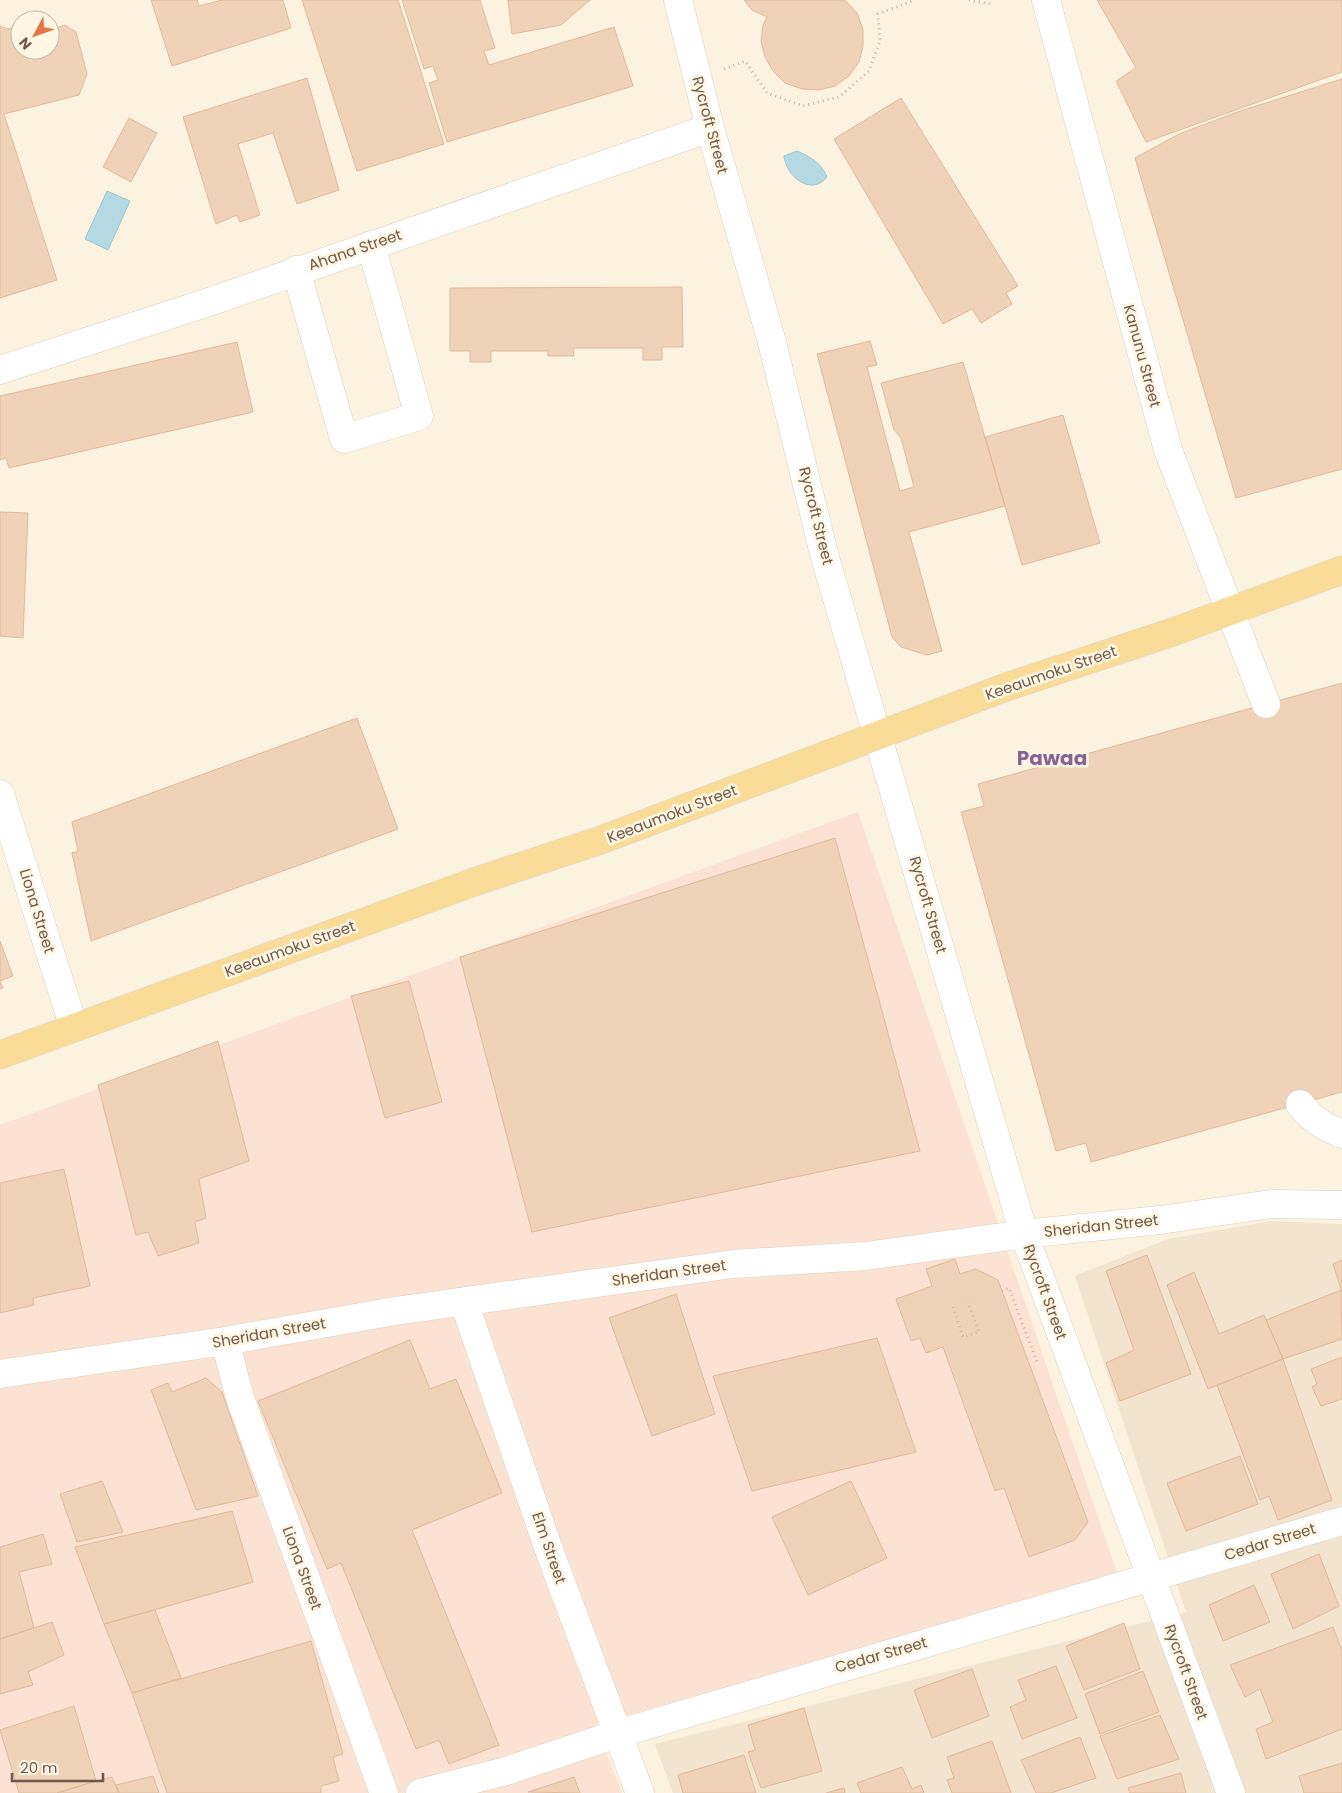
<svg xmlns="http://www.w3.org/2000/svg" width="1342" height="1793" font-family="Poppins,sans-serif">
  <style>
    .residential { fill: #f2e4ce }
    .commercial { fill: #fbe2d3 }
    .water { fill: #b5d9e3; stroke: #9bc7d5 }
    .building { fill: #efd2b8; stroke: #e1ba99 }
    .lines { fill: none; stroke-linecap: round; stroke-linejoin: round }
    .minor-casing { stroke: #decfbc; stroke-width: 29 }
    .major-casing { stroke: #ddd7d3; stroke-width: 29 }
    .path { stroke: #d3b69c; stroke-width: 3; stroke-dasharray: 1 4; stroke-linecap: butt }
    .minor { stroke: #fff; stroke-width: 28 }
    .major { stroke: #f9dc98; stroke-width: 28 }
    .labels { text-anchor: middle; stroke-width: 5; stroke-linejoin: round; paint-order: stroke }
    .street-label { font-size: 15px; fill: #705948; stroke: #fff6e4 }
    .district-label { font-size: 20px; font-weight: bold; fill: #876493; stroke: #fff6e4 }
  </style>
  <rect width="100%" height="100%" fill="#fbf2df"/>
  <!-- residential -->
  <path class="residential" d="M1271,1221L1342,1224V1793H673L655,1744L1186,1612L1075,1276L1168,1239Z"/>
  <!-- commercial -->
  <path class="commercial" d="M858,812L1118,1576L595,1724L622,1793H0V1125Z"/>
  <!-- water -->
  <path class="water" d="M797,151C809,156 822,163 827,177C811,197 786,176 784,156Z
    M107,191L130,201L108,250L85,239Z"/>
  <!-- building -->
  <path class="building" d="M151,0H197L199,6L222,0H283L291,28L172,66Z
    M302,0H398L444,144L357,171Z
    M402,0H480L495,48L484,51L489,65L614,27L633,86L447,142L429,83L438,80L433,66L424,69Z
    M508,0H590L561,25L512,34Z
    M744,0H845L857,13L863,29V46L859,62L849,76L835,86L819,90L802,89L785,83L773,71L765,57L761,41L763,25L767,17L752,10Z
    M1097,0H1342V72L1146,142L1116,81L1136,68Z
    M65,25L76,32L87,74L79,95L4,114L57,280L0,298V26L8,29L20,26V50H50V30Z
    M307,78L339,190L297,204L273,133L238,144L260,215L240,222L237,215L216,224L183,117Z
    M1342,79V469L1236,498L1135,158L1179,134L1240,111Z
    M901,98L1018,286L1006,293L1012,304L981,323L972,309L943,324L834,139Z
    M129,118L157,133L131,182L103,167Z
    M682,287L683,347H662V360H643V348H573L574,356H548V351H491V362H470V351H450V288Z
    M870,341L877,365L867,367L900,491L914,487L901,438L894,430L881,383L963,362L1005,506L909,532L942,651L927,655L901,647L892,637L817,354Z
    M237,342L253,412L9,468L6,458L0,460V396Z
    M1063,415L1100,543L1022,565L985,437Z
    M0,512L28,513L23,638L0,636Z
    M1342,683V1092L1091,1162L1086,1143L1056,1151L961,812L984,806L978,784Z
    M357,718L398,829L91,941L72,853L78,851L72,822Z
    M835,838L920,1151L532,1232L460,957Z
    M0,941L13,976L0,981L3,988L0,989Z
    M409,981L442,1102L385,1118L351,996Z
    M218,1041L249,1161L199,1179L206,1218L195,1222L199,1243L158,1256L148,1232L136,1235L98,1085Z
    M64,1169L90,1286L33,1298L34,1305L0,1313V1183Z
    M1147,1255L1191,1374L1120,1401L1106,1363L1134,1350L1106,1271Z
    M955,1259L960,1274L976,1269L998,1280L1088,1522L1075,1540L1029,1557L1004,1488L995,1491L943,1347L926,1353L920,1338L911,1341L896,1299L932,1286L926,1269Z
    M1342,1260V1292L1333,1264Z
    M1194,1272L1219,1334L1264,1315L1283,1359L1208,1389L1167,1285Z
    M1341,1290L1342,1339L1283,1359L1266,1320Z
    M676,1294L715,1414L652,1436L609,1318Z
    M877,1338L916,1452L752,1491L713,1376Z
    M410,1340L430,1389L456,1379L502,1493L412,1530L499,1745L449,1764L439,1740L416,1749L341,1563L327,1569L258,1401Z
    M1342,1357V1399L1321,1406L1312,1387L1317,1384L1311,1369Z
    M1283,1359L1332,1500L1278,1520L1269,1496L1260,1500L1217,1385Z
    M206,1378L222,1392L258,1496L196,1510L151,1390L168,1383L172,1392Z
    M1240,1456L1258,1504L1186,1531L1167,1483Z
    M102,1481L123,1532L77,1542L60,1494Z
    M851,1481L887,1558L808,1595L772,1517Z
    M232,1511L253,1582L104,1624L75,1547Z
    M43,1534L52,1564L19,1572L34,1628L0,1639V1547Z
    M1319,1554L1339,1606L1293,1629L1271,1574Z
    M1254,1585L1270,1622L1223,1641L1209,1605Z
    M155,1610L181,1678L132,1693L104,1624Z
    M52,1622L64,1655L28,1672L33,1685L0,1694V1639Z
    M1124,1623L1140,1669L1084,1690L1066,1646Z
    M1333,1627L1342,1650V1729L1266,1759L1256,1729L1273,1722L1260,1689L1245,1697L1230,1665Z
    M311,1641L343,1754L333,1757L339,1781L321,1786V1793H167L132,1693Z
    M1056,1666L1077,1718L1022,1739L1010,1707L1026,1700L1018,1680Z
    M972,1669L989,1716L932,1738L914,1690Z
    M1143,1671L1159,1712L1100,1734L1085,1694Z
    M74,1706L96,1781L57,1793H19L0,1730Z
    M804,1708L822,1771L761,1788L748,1752L755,1750L748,1725Z
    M1160,1715L1179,1759L1117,1779L1100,1736Z
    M1080,1737L1096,1778L1051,1793H1036L1021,1760Z
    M992,1741L1011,1793H952L947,1780L954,1778L947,1757Z
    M744,1755L756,1793H683L678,1775Z
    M1342,1763V1793H1304L1299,1776Z
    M902,1767L912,1789L921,1785L924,1793H861L857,1783Z
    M1181,1773L1186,1793H1130L1128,1788Z
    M153,1776L159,1793H119L116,1785Z
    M112,1777L119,1793H57L96,1781Z
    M574,1777L580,1793L528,1792Z
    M844,1788L845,1793H826Z"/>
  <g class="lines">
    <defs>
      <path id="minor" d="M678,0L710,128L772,342L824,554L1024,1234L1231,1793
        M1046,0L1168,450L1266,704
        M296,270L344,439L419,416L371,245
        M0,370L209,302L710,128
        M0,794L74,1028
        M1300,1104C1312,1120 1323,1126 1342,1134
        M464,1302L549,1550L640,1793
        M225,1341L240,1398L384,1793
        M0,1374L225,1341L395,1311L733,1264L866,1256L1024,1234L1160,1220L1271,1204L1342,1205
        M420,1793L506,1771L617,1734L1342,1521"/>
      <path id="major" d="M0,1055L474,882L601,840L1009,686L1170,633L1342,570"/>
    </defs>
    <!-- minor casing -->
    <use href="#minor" class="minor-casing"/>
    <!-- major casing -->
    <use href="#major" class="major-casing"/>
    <!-- path -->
    <path class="path" d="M969,0L991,4
      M724,69L745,61L767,93L803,106L839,97L869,71L880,41L878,14L915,0
      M1002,1291L1009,1288L1037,1362
      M953,1307L963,1337L979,1332L968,1302"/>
    <!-- minor -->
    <use href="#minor" class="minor"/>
    <!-- major -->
    <use href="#major" class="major"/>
  </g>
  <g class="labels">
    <!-- street labels -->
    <g class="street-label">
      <text transform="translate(710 125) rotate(75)" y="5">Rycroft Street</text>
      <text transform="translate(355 250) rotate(-19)" y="5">Ahana Street</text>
      <text transform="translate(1142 356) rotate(75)" y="5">Kanunu Street</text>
      <text transform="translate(816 516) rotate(76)" y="5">Rycroft Street</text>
      <text transform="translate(1051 673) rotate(-19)" y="5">Keeaumoku Street</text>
      <text transform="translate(672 814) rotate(-21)" y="5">Keeaumoku Street</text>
      <text transform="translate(928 905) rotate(74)" y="5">Rycroft Street</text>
      <text transform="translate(37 911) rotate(73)" y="5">Liona Street</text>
      <text transform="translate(290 949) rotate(-20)" y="5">Keeaumoku Street</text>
      <text transform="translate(1101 1226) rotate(-6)" y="5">Sheridan Street</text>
      <text transform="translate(669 1273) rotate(-8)" y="5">Sheridan Street</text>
      <text transform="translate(1045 1292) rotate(70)" y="5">Rycroft Street</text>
      <text transform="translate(269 1333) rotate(-10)" y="5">Sheridan Street</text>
      <text transform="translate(1270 1542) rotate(-17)" y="5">Cedar Street</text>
      <text transform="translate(549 1548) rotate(71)" y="5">Elm Street</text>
      <text transform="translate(302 1568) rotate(70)" y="5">Liona Street</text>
      <text transform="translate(881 1655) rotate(-16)" y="5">Cedar Street</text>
      <text transform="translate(1186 1672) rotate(70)" y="5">Rycroft Street</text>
    </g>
    <!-- district labels -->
    <g class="district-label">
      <text x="1052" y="765">Pawaa</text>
    </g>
  </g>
  <!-- north arrow -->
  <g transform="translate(35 35) rotate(229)"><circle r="24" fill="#fff6e4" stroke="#c6b7a6"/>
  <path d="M0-4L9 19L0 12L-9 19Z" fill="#e27647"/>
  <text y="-8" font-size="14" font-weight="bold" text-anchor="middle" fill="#705948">N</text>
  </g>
  <!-- scale -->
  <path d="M12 1773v8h91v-8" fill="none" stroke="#705948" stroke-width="2.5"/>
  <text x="20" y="1773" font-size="15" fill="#705948" stroke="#fff6e4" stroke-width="4" paint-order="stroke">20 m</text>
</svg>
